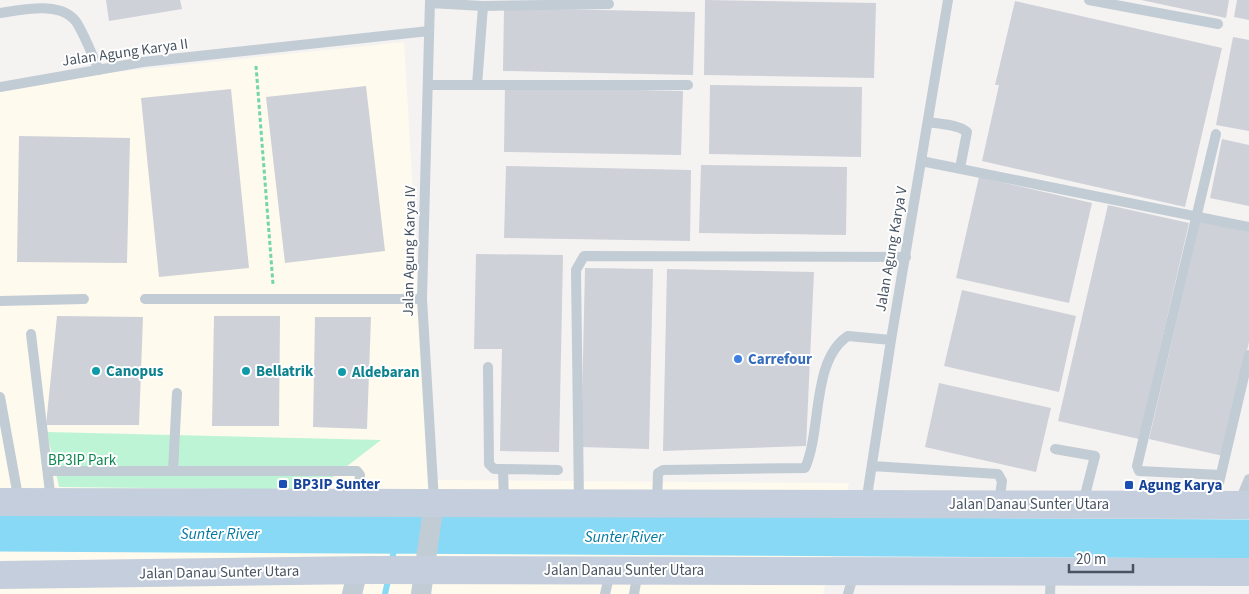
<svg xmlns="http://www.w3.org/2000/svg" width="1249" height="594" font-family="'Source Sans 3',sans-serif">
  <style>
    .commercial { fill: #fefaed }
    .green { fill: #bef4d6 }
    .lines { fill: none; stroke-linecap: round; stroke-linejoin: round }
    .stream { stroke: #88d9f5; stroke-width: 6 }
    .river { stroke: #88d9f5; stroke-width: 39 }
    .building { fill: #ced1d8 }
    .path { stroke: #73d6aa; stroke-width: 3; stroke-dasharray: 4 2.5; stroke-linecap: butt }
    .lane { stroke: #c2ccd5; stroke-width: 10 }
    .street { stroke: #c2ccd5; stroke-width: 20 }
    .secondary { stroke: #c4cedc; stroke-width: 28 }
    .shop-dot { fill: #3f7fe0; stroke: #fff; stroke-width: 2 }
    .culture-dot { fill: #0f9aa8; stroke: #fff; stroke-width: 2 }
    .transit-dot { fill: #1a4fb4; stroke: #fff; stroke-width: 2 }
    .labels { text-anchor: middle; stroke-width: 4; stroke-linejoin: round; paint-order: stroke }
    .street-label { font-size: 15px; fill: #485462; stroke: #fff }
    .shop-label { font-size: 15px; font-weight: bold; fill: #366cbe; stroke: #fff; text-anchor: start }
    .culture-label { font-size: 15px; font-weight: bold; fill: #0d838f; stroke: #fff; text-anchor: start }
    .park-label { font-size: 15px; fill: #0f8751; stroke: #fff }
    .transit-label { font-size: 15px; font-weight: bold; fill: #164399; stroke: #fff; text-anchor: start }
    .water-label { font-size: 16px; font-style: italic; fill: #037aa3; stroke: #fff }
  </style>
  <rect width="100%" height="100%" fill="#f5f2f2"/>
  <!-- commercial -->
  <path class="commercial" d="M404,42L430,480L849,483L823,594H0V84Z"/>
  <!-- green -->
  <path class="green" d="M47,432L381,440L316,490L59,487Z
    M400,505V531L4,528L3,508Z"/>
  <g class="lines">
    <!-- stream -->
    <path class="stream" d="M0,520L2,532
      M391,563L398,534
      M385,594L389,576"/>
    <!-- river -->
    <path class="river" d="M0,532L1249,539"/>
  </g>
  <!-- building -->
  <path class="building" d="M106,0H180L182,9L109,21Z
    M705,0L876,3L874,78L704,75Z
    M1141,0H1229L1226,18Z
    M1237,0H1249V20L1234,17Z
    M1015,1L1222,48L1185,207L982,161L999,85H995Z
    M504,8L695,12L693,75L503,71Z
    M1233,37L1249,40V131L1216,125Z
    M710,85L862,87L861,157L709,154Z
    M366,86L385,251L285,263L266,97Z
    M505,87L683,91L681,155L504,152Z
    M231,89L249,268L159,277L141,98Z
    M19,136L130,138L127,263L17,262Z
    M1222,139L1249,145V206L1210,198Z
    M701,165L847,167L846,235L699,233Z
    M506,166L691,170L690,241L504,238Z
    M979,177L1092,203L1069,303L956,278Z
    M1108,205L1189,223L1139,439L1058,421Z
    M1200,221L1249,232V342L1223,456L1149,439Z
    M476,254L563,255L559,452L500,451L502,349H474Z
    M585,268L653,269L649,449L581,447Z
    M667,269L814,272L806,446L663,451Z
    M962,290L1076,316L1059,392L944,366Z
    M57,316L143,317L139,425H46Z
    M214,316H280L279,426H212Z
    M315,317H371L367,429L313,427Z
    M939,383L1051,408L1036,472L925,447Z"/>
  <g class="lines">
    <!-- path -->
    <path class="path" d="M256,66L273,284"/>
    <!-- lane -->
    <path class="lane" d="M430,0L422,299L434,501
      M1089,0L1218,24
      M430,3L483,6L609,4
      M0,13C23,10 62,0 77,23C86,38 92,55 99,70
      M428,85H688
      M477,85L483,6
      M0,87L143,62L429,31
      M928,122C939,124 958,124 967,132L960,168
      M1216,134L1137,466L1139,471L1221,475
      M921,161L1249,227
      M145,299H422
      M0,301L84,299
      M31,334L51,501
      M488,367L489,464L494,469H503
      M0,397L19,502
      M1055,449L1095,456L1083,503
      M872,466L998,474L1002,481L999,503
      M48,471H357L360,475L358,502
      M173,471L177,393
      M504,502L503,469L558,470
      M657,502L658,473L663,470L805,468C822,431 811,360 848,336L891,340
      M579,503L576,270L584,256L906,257
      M866,503L891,340L948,0
      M1239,503L1249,479
      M1214,504L1249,355
      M605,594L610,573
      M634,594L638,571
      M848,594L854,573
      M1050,594L1051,572"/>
    <!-- street -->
    <path class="street" d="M352,594L358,570
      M421,594L434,503"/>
    <!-- secondary -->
    <path class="secondary" d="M0,502L1249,505
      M0,575L368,570L1249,572"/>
  </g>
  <!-- markers -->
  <circle class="shop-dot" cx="738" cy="359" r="5"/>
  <g class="culture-dot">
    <circle cx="96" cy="371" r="5"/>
    <circle cx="246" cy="371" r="5"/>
    <circle cx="342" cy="372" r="5"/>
  </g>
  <g class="transit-dot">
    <rect x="278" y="479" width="10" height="10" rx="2.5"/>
    <rect x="1124" y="480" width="10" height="10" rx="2.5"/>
  </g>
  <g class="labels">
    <!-- street labels -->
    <g class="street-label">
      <text transform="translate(125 52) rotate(-8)" y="5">Jalan Agung Karya II</text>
      <text transform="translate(891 249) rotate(-80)" y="5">Jalan Agung Karya V</text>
      <text transform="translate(409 251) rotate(-89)" y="5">Jalan Agung Karya IV</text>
      <text x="1029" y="509">Jalan Danau Sunter Utara</text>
      <text x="624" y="575">Jalan Danau Sunter Utara</text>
      <text transform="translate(219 572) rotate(-1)" y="5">Jalan Danau Sunter Utara</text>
    </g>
    <!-- shop labels -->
    <g class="shop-label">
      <text x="748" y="364">Carrefour</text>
    </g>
    <!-- culture labels -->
    <g class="culture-label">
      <text x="106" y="376">Canopus</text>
      <text x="256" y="376">Bellatrik</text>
      <text x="352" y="377">Aldebaran</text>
    </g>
    <!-- park labels -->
    <g class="park-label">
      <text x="82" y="465">BP3IP Park</text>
    </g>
    <!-- transit labels -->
    <g class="transit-label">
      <text x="293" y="489">BP3IP Sunter</text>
      <text x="1139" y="490">Agung Karya</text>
    </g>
    <!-- water labels -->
    <g class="water-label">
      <text x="220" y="539">Sunter River</text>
      <text x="624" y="542">Sunter River</text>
    </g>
  </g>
  <!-- scale -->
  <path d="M1069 564v8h64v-8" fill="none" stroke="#485462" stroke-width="2.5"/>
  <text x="1076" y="564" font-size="15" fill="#485462" stroke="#ffffff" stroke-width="4" paint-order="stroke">20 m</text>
</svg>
